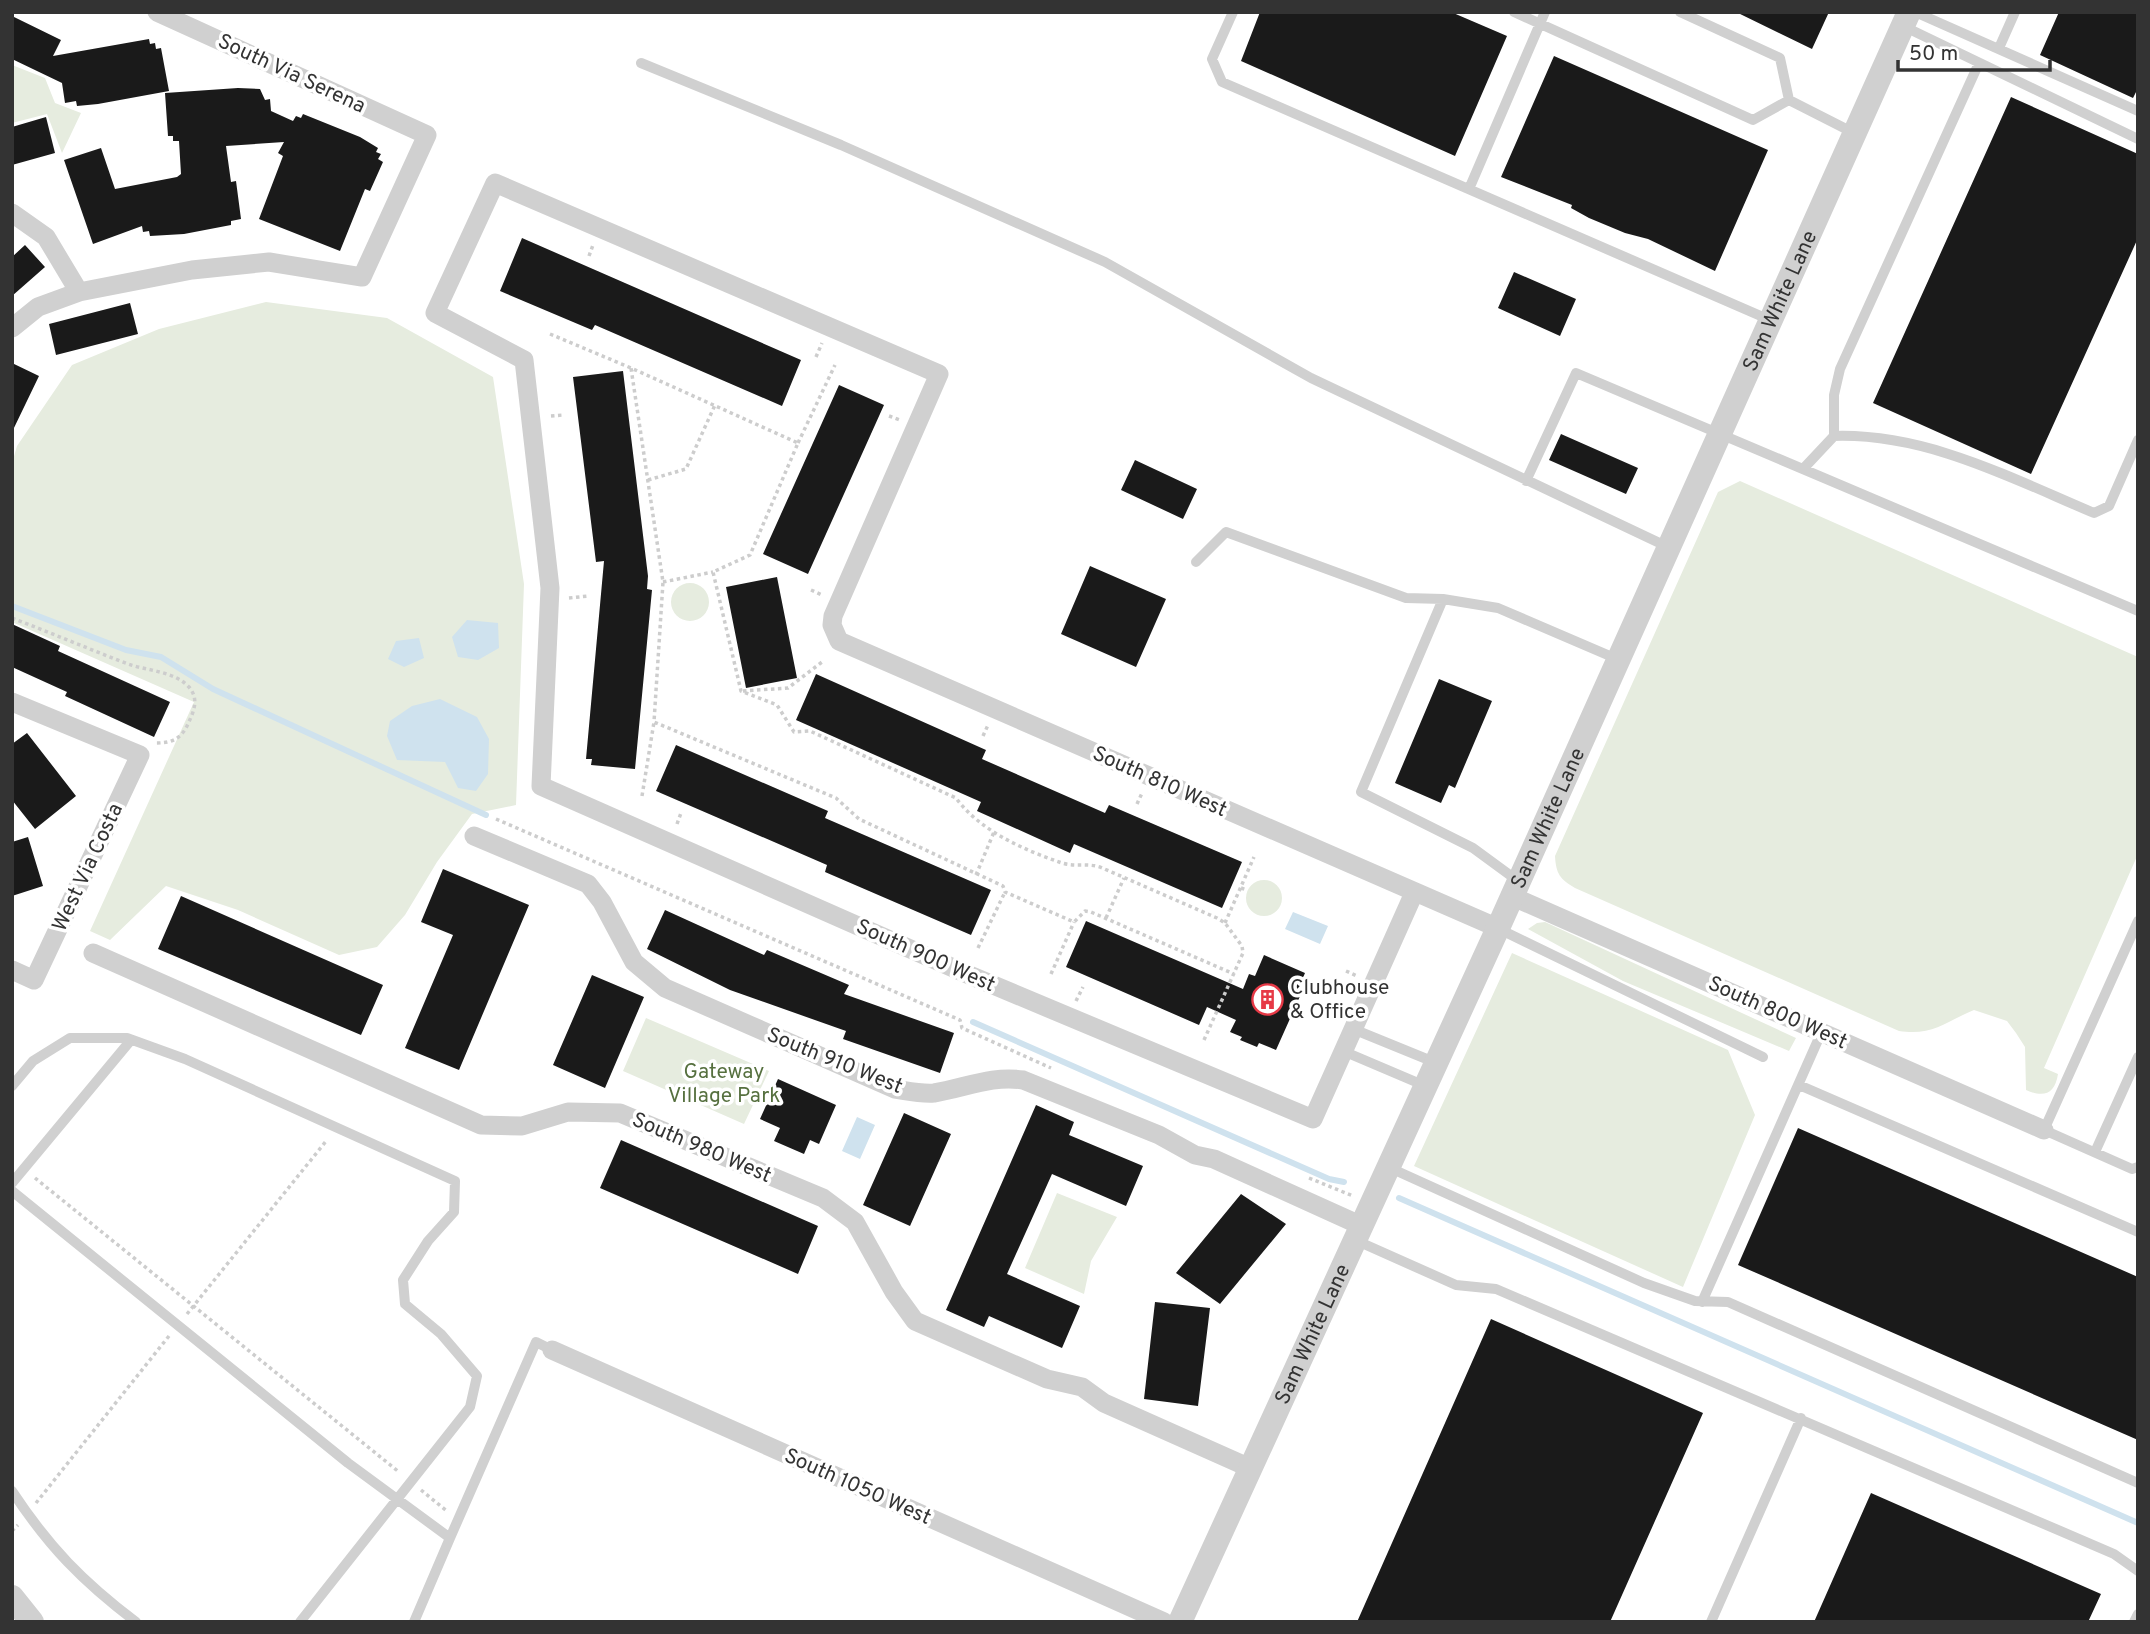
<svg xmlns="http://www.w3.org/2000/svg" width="2150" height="1634" font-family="Overpass,sans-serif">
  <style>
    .green { fill: #e6ecdf }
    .water { fill: #cfe2ee }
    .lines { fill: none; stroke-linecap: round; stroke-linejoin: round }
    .stream { stroke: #cfe2ee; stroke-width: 6 }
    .building { fill: #1a1a1a }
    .path { stroke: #cdcdcd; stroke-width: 3.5; stroke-dasharray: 3.5 3.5; stroke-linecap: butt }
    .service { stroke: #d0d0d0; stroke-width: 10 }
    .minor { stroke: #d0d0d0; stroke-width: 19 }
    .tertiary { stroke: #d0d0d0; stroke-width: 24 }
    .labels { text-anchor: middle; stroke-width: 7; stroke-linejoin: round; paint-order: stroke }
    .street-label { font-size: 21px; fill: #333; stroke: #fff }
    .poi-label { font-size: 21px; fill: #333; stroke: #fff; text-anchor: start }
    .park-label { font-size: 21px; fill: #56703f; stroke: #fff }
  </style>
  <rect width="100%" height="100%" fill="#fff"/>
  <!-- green -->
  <path class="green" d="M12,65L45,78L55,103L81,113L62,153L47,114L12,123Z
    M266,302L387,318L493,377L524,584L516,805L472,814L437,862L405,915L377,947L339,955L238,910L166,886L110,940L90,931L194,702L12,622V463L17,446L72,365L159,329Z
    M1740,481L2138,657V854L2044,1068L2058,1074C2055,1094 2044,1098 2026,1090L2025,1047L2016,1033L2007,1021L1974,1010C1945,1022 1933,1036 1899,1031L1575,888C1560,879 1556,874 1555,856L1718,492Z
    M671 602a19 19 0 1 1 38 0a19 19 0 1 1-38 0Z
    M1246 898a18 18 0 1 1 36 0a18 18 0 1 1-36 0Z
    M1545,922L1796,1038L1789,1051L1623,981L1528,929L1537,923Z
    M1512,953L1728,1050L1755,1115L1683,1287L1414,1166Z
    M646,1018L769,1071L744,1124L623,1071Z
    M1057,1193L1117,1217L1091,1261L1084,1294L1025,1268Z"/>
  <!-- water -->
  <path class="water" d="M467,620L498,623L499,648L478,660L458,657L452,637Z
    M419,638L424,658L404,667L388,659L396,641Z
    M440,699L477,717L489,739L488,774L476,791L458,788L445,762L397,760L387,736L390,721L412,706Z
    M1293,912L1328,926L1320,944L1285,929Z
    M857,1117L875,1125L860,1159L842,1151Z"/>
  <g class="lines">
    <!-- stream -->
    <path class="stream" d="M12,606L126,650L161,657L213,689L486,815
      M973,1022L1329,1179L1344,1182
      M1399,1198L2138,1523"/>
  </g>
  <!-- building -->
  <path class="building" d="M1260,12H1451L1507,36L1455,156L1241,61Z
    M1736,12H1829L1812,49Z
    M2059,12H2138V88L2133,98L2040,55Z
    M12,16L61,40L53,56L149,39L150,44L155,43L156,49L161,48L169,91L98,104L77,106L76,101L65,103L62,83L12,59Z
    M1554,56L1768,150L1715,271L1648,239L1625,233L1589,218L1571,208L1572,205L1501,177Z
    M238,88L260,89L265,100L270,99L271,111L293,121L296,116L301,118L303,114L360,137L378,148L376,152L381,154L378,159L383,162L370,191L365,189L340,251L259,219L283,156L278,153L284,142L226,146L231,182L236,181L241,219L231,221V225L184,234L150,236L149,231L143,232L142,226L93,244L64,160L101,148L115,189L177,177L181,174L179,141H173V136H168L165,93Z
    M2011,97L2138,154V238L2031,474L1873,403Z
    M46,117L55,153L12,165V127Z
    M522,238L801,360L782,406L595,325L592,330L500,291Z
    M25,245L45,267L12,296V257Z
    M1514,272L1576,299L1560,336L1498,308Z
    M130,303L138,334L56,355L49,324Z
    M12,363L39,376L12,432Z
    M623,371L648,576L647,589L652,590L635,769L591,765L592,759H586L604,561L596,562L573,377Z
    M839,385L884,405L808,574L763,554Z
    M1561,434L1638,468L1626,494L1549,460Z
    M1135,460L1197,489L1183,519L1121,490Z
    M1090,566L1166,599L1136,667L1061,634Z
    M777,577L797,678L746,688L726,587Z
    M12,624L60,646L58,651L170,702L154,737L65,696L67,692L12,667Z
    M816,674L986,750L982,759L1105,813L1109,805L1242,862L1222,908L1074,844L1070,853L977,811L981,802L796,720Z
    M1439,679L1492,701L1455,788L1449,785L1441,803L1395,783Z
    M27,733L76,796L35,829L12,800V744Z
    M676,745L828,811L825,818L991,890L971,935L825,872L827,865L656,791Z
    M28,837L43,886L12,896V842Z
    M443,869L529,905L459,1070L405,1048L453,935L421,922Z
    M181,896L383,985L361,1035L158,949Z
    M665,910L764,955L767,950L849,985L844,994L954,1033L940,1073L843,1039L846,1031L730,990L647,949Z
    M1086,921L1243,989L1249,974L1255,976L1264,955L1305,973L1297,992L1301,994L1276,1050L1259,1043L1257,1047L1240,1040L1242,1037L1230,1032L1236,1020L1207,1007L1199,1025L1066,967Z
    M592,975L644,997L605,1088L553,1065Z
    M778,1079L836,1105L819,1144L810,1140L804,1154L774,1141L780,1128L760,1119Z
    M1036,1105L1074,1122L1069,1135L1143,1166L1126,1206L1052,1174L1007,1274L1080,1306L1062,1348L989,1316L984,1327L946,1310Z
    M904,1113L951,1134L910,1226L863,1205Z
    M1798,1128L2138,1277V1440L1738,1265Z
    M621,1140L818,1226L798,1274L600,1188Z
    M1241,1194L1286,1224L1220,1304L1176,1273Z
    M1155,1302L1210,1308L1198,1406L1144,1399Z
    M1491,1319L1703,1413L1610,1622H1357Z
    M1871,1493L2101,1594L2088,1622H1814Z"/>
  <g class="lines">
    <!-- path -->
    <path class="path" d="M589,256L593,245
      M550,334L631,368
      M816,357L822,343
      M551,416L563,415
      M889,416L900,420
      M798,443L835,365
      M648,480L686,469L715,405
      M663,582L713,572
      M811,590L822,595
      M569,598L588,596
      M12,618C51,633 89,649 128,664C148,671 174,671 189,687C200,700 193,713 187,726C180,740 170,743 156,743
      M743,691L788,688L822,662
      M983,736L988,725
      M642,796L654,722
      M1137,804L1142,793
      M496,819L960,1020L962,1028L1051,1068
      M677,824L681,813
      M976,875L994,832
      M1241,888L1247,890
      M1106,918L1124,878
      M1225,923L1254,857
      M978,948L1005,892
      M1346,971L1357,976
      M1051,974L1074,922
      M1076,1001L1083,987
      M1204,1040L1243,953L1242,946L1225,923L1217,918L1100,867C1087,863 1075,867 1062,863C1024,850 980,831 956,798L810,731L794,732L777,705L741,691L713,572L750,555L798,443L631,368L663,582L654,722L836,798L859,819L1003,886L1005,892L1074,922L1085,911L1091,912L1234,974
      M35,1178L399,1472
      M1309,1178L1353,1196
      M187,1314L327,1140
      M421,1490L448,1512
      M36,1503L169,1336
      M12,1531L18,1525"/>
    <!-- service -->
    <path class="service" d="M1233,12L1212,59L1222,82L1770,320
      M1514,12L1753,120L1789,100
      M1680,12L1780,58L1789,100L1854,133
      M1915,12L2138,111
      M1905,27L2138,139
      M1999,48L2015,12
      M641,63L841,145L1105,262L1311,378L1668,547
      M1469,189L1545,12
      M1834,436V395L1840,369L1979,63
      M1803,469L1834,436C1926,433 2011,478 2094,513L2109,506L2138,440
      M1526,481L1576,373L2138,611
      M1196,562L1226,532L1406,598L1443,599
      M1518,881L1473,848L1361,792L1443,599L1498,608L1617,659
      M2138,921L2044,1130L2132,1169L2138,1167
      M1499,929L1763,1057
      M1353,1029L1434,1062
      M1343,1051L1423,1085
      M1799,1085L2138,1232
      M12,1086L33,1061L70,1038H127L185,1059L455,1181L454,1212L428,1241L403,1280L405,1304L441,1334L477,1376L470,1407L300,1622
      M2095,1152L2138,1057
      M1388,1167L1644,1283L1695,1301L1728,1302L2138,1483
      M12,1183L131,1040
      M12,1191L348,1463L450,1538L414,1622
      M1355,1240L1456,1285L1496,1289L2114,1554L2138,1571
      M1702,1302L1822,1031
      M12,1491C49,1547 82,1581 136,1622
      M450,1538L536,1342L552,1350
      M1711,1622L1801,1418
      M2134,1622L2138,1614"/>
    <!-- minor -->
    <path class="minor" d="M12,213L46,237L79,292
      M12,328L38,307L79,292L192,270L269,262L362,277L427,135L157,12
      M12,702L140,755L34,980L12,970
      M474,836L588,884L602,902L634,962L665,988L895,1089C908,1091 921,1094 934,1093C965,1088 992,1075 1023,1080L1159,1135L1195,1155L1214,1159L1362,1226
      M1414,893L1313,1119L967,974L541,786L550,588L524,360L435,313L495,183L939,374L833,616L832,625L839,641L1498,928
      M1511,896L2044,1130
      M93,953L481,1125L522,1126L568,1112L620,1113L823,1198L855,1222L894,1292L915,1321L1047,1379L1082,1387L1104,1403L1250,1468
      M552,1350L1164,1622"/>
    <!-- tertiary -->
    <g class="tertiary">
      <path d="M12,1597L32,1622"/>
      <path id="s1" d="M1180,1622L1498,928L1909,12"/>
    </g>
  </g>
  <!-- icons -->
  <defs>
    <symbol id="building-ring" viewBox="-11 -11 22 22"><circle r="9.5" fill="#fff" stroke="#e63946" stroke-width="1.5"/><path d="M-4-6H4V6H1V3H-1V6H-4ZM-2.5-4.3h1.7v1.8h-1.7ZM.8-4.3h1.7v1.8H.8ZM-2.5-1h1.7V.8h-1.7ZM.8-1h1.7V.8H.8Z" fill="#e63946"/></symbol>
  </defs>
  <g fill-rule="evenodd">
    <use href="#building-ring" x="1250" y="982" width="35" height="35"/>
  </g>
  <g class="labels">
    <!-- street labels -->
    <g class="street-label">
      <text transform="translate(292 73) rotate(25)" y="7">South Via Serena</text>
      <text dy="7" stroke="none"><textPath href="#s1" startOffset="1451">Sam White Lane</textPath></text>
      <text transform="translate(1160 781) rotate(24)" y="7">South 810 West</text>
      <text dy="7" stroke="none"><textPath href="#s1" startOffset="884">Sam White Lane</textPath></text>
      <text transform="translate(87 867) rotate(-65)" y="7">West Via Costa</text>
      <text transform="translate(926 955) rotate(24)" y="7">South 900 West</text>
      <text transform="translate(1778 1012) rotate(24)" y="7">South 800 West</text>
      <text transform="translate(835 1060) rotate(22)" y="7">South 910 West</text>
      <text transform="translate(702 1147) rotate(23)" y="7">South 980 West</text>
      <text dy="7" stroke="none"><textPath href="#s1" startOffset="317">Sam White Lane</textPath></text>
      <text transform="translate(858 1486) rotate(24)" y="7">South 1050 West</text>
    </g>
    <!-- poi labels -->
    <g class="poi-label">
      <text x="1290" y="994">Clubhouse<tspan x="1290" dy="24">&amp; Office</tspan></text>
    </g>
    <!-- park labels -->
    <g class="park-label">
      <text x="724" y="1078">Gateway<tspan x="724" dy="24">Village Park</tspan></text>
    </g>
  </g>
  <!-- border -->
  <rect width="2150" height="1634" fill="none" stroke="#333333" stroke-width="28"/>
  <!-- scale -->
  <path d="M1898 60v10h152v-10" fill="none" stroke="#333333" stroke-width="3.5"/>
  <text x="1909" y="60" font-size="21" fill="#333333" stroke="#ffffff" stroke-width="5" paint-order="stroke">50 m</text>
</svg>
